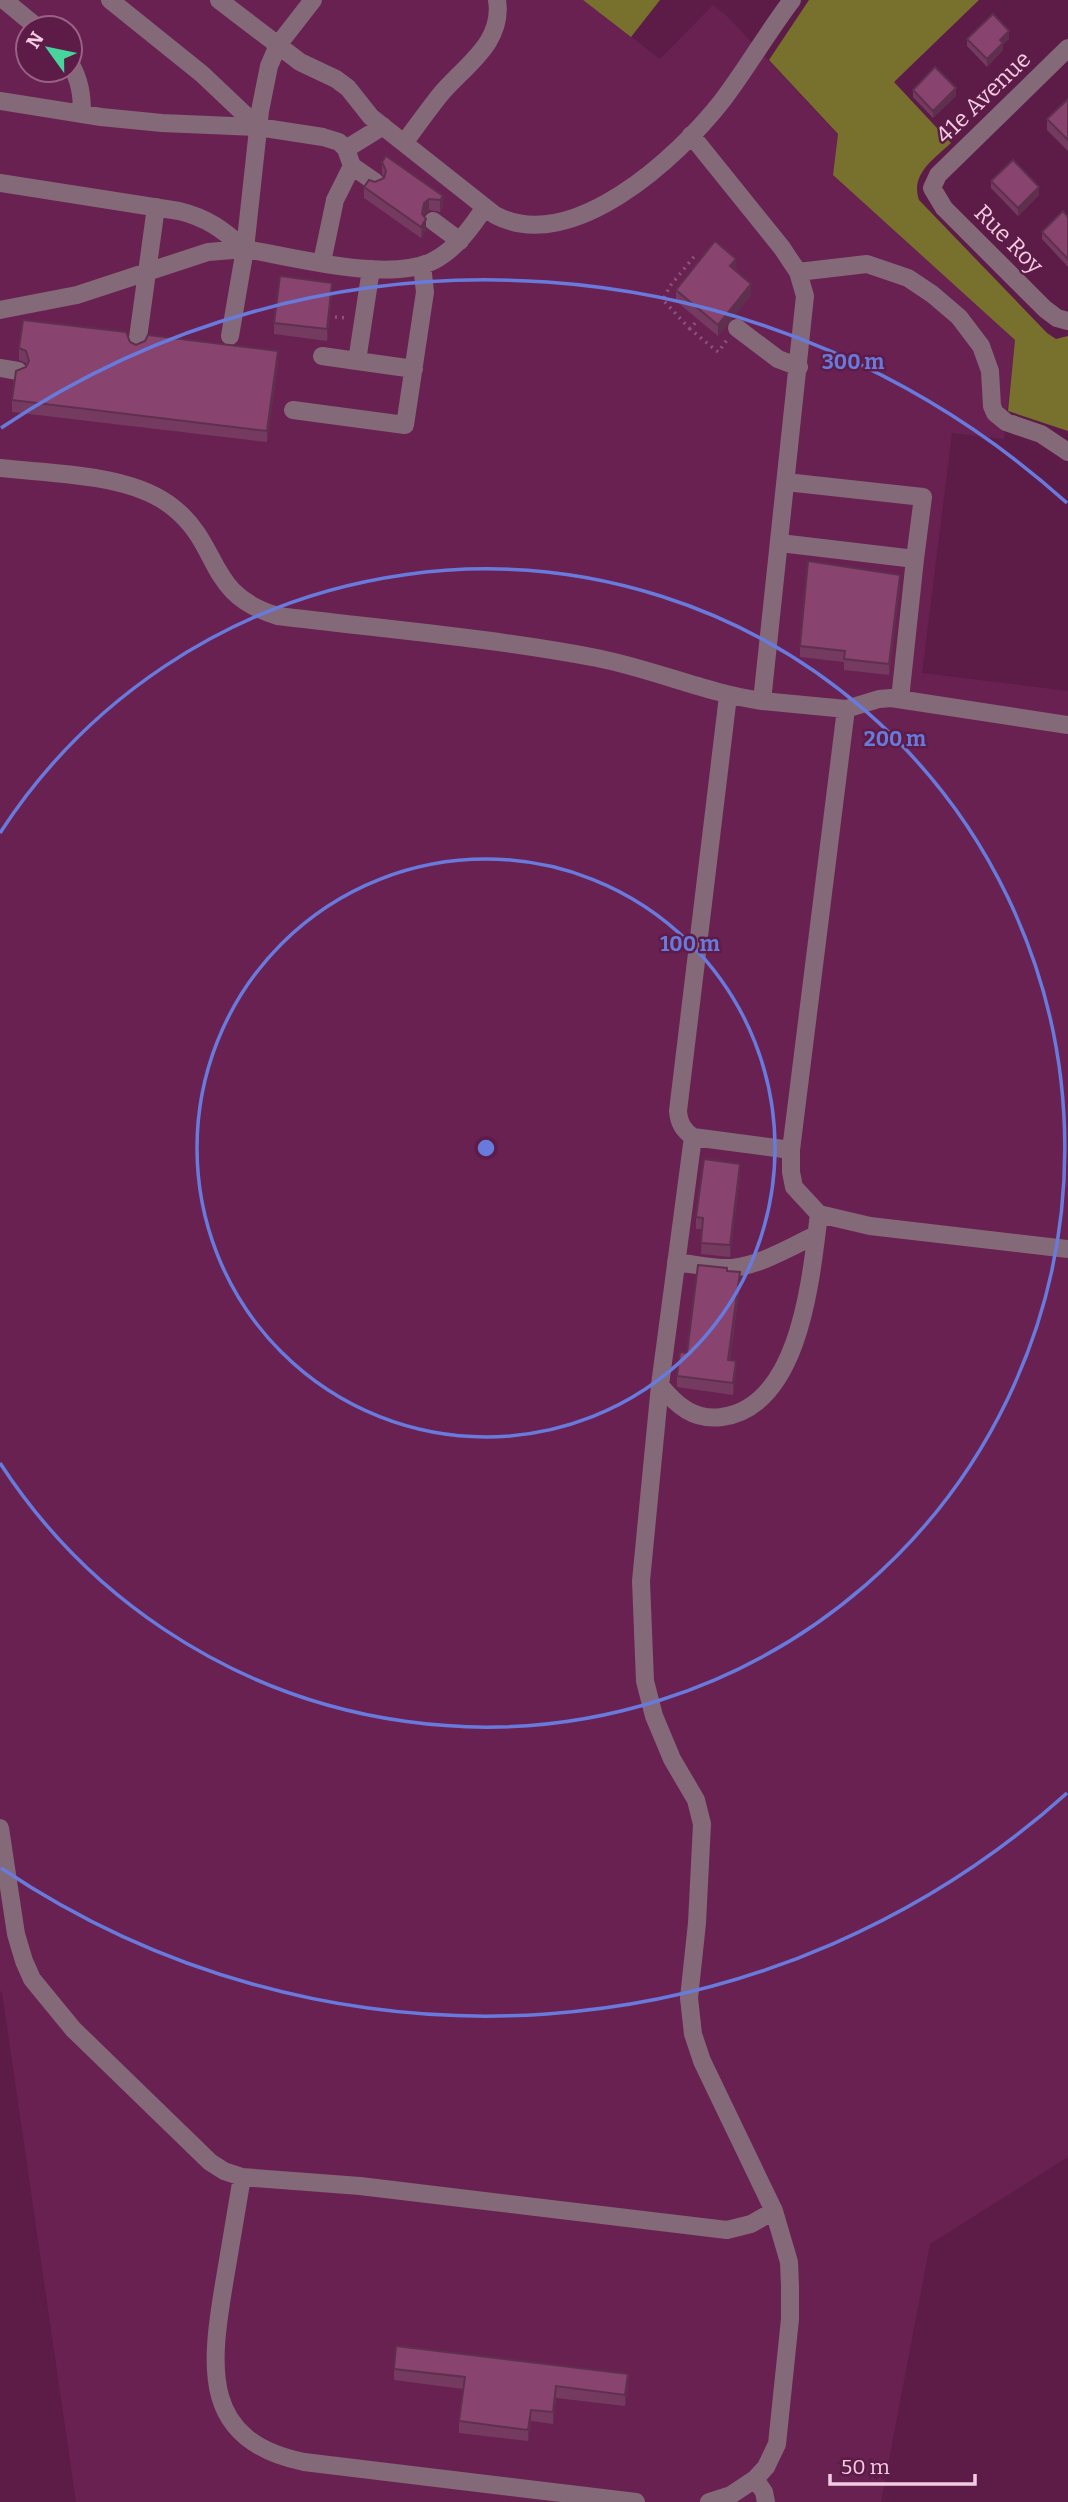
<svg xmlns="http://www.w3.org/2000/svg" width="1068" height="2502" font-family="Bitter,serif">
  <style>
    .built { fill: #692152; fill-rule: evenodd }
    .forest { fill: #78702d }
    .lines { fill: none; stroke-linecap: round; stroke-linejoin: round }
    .path { stroke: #8c5478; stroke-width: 3.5; stroke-dasharray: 2 5; stroke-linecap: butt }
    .minor { stroke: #846978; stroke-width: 18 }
    .wall { fill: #753a5f }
    .shaded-wall { fill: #5f304e }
    .building { fill: #88446f; stroke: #5f304e; stroke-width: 2 }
    .ring { fill: none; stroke: #687adc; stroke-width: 3.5 }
    .labels { text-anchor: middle; stroke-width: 5; stroke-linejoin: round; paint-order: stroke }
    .street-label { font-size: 23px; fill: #f4cce2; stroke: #5c1c47 }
    .centre { fill: #687adc; stroke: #5c1c47; stroke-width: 3.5 }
    .ring-label { font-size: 21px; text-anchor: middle; font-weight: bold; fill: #687adc; stroke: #5c1c47; stroke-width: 5; stroke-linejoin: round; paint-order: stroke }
  </style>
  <rect width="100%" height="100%" fill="#5c1c47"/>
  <!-- built -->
  <path class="built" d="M0,0H583L660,59L713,5L729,18L838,135L833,175L1015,340L1004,439L952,433L922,673L1068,691V2157L930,2244L881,2502H76L2,1992L0,1991ZM28,28H70V70H28Z"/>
  <!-- forest -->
  <path class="forest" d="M583,0H660L631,37Z
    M809,0H979L894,82L951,143C934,159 910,174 919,200L1047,333L1056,339L1068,336V431L1008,411L1015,340L833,175L838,134L769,60Z"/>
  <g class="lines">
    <!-- path -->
    <path class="path" d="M335,317L347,318
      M695,323L690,329L718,352L727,340
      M690,329L663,300L670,286L697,253"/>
    <!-- minor -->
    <path class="minor" d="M4,0L38,28
      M110,0L202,74L258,127
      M219,0L300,62L336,79L348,88L371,117L495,215C572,256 678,157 722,101C747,68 767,33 792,0
      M313,0L278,45L269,66L260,111L245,249C294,257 388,283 433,261C456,249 471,228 485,207
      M1068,48L938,175L932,188L944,208L1045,309L1057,318L1068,321
      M70,63C80,80 82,95 82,114
      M0,101L101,117L162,123L258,127L323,137L339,142L346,149L352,166L335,200L322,262
      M691,135L782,248L798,272L805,296L762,701L846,709L879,699L891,698L1068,725
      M404,143C416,127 428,110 440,95C464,66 504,43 497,0
      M346,149L383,126
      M352,166L375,182
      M0,183L179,211C208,218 223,230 245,249
      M433,221L460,241
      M371,269L357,361L414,369
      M798,272L867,264L908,278L932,294L959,317L981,346L990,371L992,406L995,413L1006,422L1041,434L1068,452
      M0,310L77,295L208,252L245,249
      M737,328L778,359L799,367
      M230,336L245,249
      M137,345L156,207
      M322,356L357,361
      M0,368L18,371
      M293,410L405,425L425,292L422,265
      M0,468C52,474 133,473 175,509C222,548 206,595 278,616C384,629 492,638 597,658C653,669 706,693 762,701
      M786,482L923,497L915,559
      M780,543L915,559L900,699
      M693,1137C683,1130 679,1123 678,1111L728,696
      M791,1150V1172L794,1187L819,1214L870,1226L1068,1249
      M676,1262C694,1264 714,1269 732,1268C761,1265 790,1247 816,1235
      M660,1385C676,1405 694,1421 722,1417C801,1406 811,1276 819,1214
      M0,1828L16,1934L24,1961L32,1979L73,2029L210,2162L224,2171L242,2177L360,2186L727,2230L751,2224L774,2211
      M242,2177C236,2213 230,2248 224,2284C210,2368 201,2441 304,2462L636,2502
      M755,2479L764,2492L766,2502
      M709,2502L731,2495L755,2479L766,2467L777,2444L790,2319V2287L789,2262L774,2211L702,2061L693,2034L689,1998L697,1923L702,1824L696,1800L672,1759L654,1716L645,1681L641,1581L660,1385L693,1137L791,1150L846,709"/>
  </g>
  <!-- wall -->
  <path class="wall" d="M967,39H1009L1003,44V50L987,67L967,46Z
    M913,90L956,96L933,118L913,97Z
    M1068,99V151L1047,130V119Z
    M382,162L443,196V207L440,212L429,210L424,215L426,230L421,238L364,198V187L384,178L382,173Z
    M991,181L1039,195L1018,216L991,188Z
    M1068,217V267L1042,239V232Z
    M736,270L735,271L751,295L718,336L676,301V290Z
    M332,294L327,341L274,334V323Z
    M130,342L136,345L278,362L267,442L12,412V400L27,366L26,363L19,360V348Z
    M900,586L889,675L844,670V662L800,657V646Z
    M740,1175L730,1257L701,1254L702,1229H696V1217Z
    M727,1271L740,1284L730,1360L736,1373L733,1395L677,1387V1376L687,1353Z
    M394,2369L628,2386L625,2406L556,2398L553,2424L531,2421L528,2441L459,2433V2421L463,2389L394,2380Z"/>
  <!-- shaded-wall -->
  <path class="shaded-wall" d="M1009,31V39L1003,44V50L987,67V59L1000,40Z
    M956,88V96L933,118V111Z
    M1039,187V195L1018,216V208Z
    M443,196V207L440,212V200Z
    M429,199V210L424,215L426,219V230L421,238L424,203Z
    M736,259V270L730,278V266Z
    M332,283V294L327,341V329Z
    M751,284V295L718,336V325Z
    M278,351V362L267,442V431Z
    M900,575V586L889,675V664Z
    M740,1164V1175L730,1257V1245Z
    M740,1272V1284L728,1372V1360Z
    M736,1361V1373L733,1395V1383Z
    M628,2374V2386L625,2406V2395Z
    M556,2386V2398L553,2424V2412Z
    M531,2410V2421L528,2441V2430Z"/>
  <!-- building -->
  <path class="building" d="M993,14L1009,31L1000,40L1003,43L987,59L967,39Z
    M935,67L956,88L933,111L913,90Z
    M1068,99V140L1047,119Z
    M386,156L443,196L440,200L429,199L424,203L422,214L426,219L421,227L364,187L369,180L375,182L384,178L386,171L382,162Z
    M1013,160L1039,187L1018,208L991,181Z
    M1063,211L1068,217V259L1042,232Z
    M715,241L736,259L730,266L751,284L718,325L676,290Z
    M280,276L332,283L327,329L274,323Z
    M23,320L126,332L130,342L136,345L145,341L148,335L278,351L267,431L12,400L16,371L26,367L29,361L26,351L19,348Z
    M808,561L900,575L889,664L844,659L845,651L800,646Z
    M704,1159L740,1164L730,1245L701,1243L703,1218L696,1217Z
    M698,1265L727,1268V1271L740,1272L728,1360L736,1361L733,1383L677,1376L680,1352L687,1353Z
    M396,2346L628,2374L625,2395L556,2386L553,2412L531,2410L528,2430L459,2421L465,2377L394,2369Z"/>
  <!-- distance rings -->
  <g class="ring">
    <circle cx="486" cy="1148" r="289"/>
    <path d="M0 833A579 579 0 1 1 0 1463"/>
    <path d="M1067 1793A868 868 0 0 1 1 1868M1 428A868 868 0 0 1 1067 503"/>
  </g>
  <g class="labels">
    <!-- street labels -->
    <g class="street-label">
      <text transform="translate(983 97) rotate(-44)" y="8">41e Avenue</text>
      <text transform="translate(1009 239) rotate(45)" y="8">Rue Roy</text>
    </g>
  </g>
  <circle cx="486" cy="1148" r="10" class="centre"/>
  <g class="ring-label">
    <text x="853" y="369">300 m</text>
    <text x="895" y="746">200 m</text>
    <text x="690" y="951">100 m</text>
  </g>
  <!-- north arrow -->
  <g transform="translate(49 49) rotate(303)"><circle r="33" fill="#5c1c47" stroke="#996285" stroke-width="2"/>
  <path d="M0-5L12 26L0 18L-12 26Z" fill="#49d49c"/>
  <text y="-10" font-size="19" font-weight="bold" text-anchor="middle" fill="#f4cce2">N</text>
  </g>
  <!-- scale -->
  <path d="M830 2474v10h145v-10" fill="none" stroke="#f4cce2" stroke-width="3.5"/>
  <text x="841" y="2474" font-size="21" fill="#f4cce2" stroke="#5c1c47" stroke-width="5" paint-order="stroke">50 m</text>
</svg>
